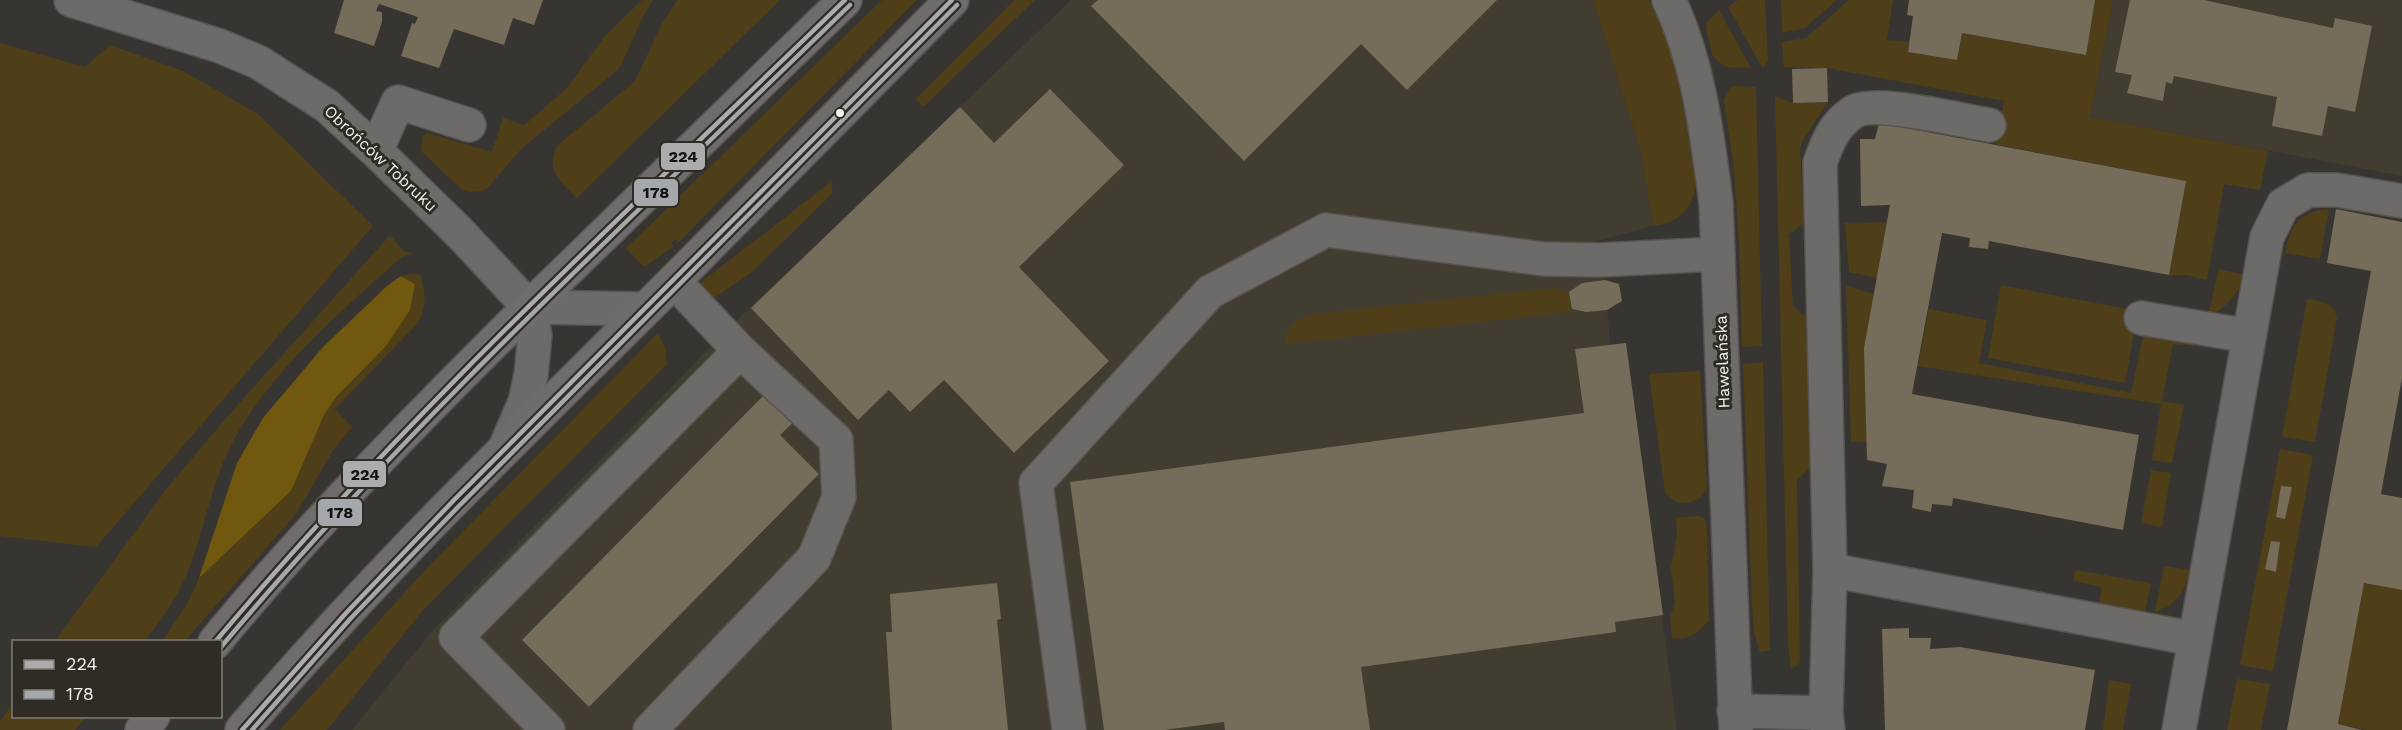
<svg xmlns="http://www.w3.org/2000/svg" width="2402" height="730" font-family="'Work Sans',sans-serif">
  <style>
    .built { fill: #413d31 }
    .green { fill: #4e3f19 }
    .forest { fill: #70580f }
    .building { fill: #756d59 }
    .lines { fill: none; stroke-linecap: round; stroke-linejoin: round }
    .minor-casing { stroke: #565451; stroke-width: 36 }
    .major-casing { stroke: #565451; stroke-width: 36 }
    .minor { stroke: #6d6b69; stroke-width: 33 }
    .major { stroke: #706b6d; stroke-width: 33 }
    .bus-1-casing { stroke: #2f2c25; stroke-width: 9 }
    .bus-2-casing { stroke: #2f2c25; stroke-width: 9 }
    .bus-1 { stroke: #acacac; stroke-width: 4.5 }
    .bus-2 { stroke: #a4a8ab; stroke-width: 4.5 }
    .bus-dot { fill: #f5f4ef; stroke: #2f2c25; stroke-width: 2 }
    .labels { text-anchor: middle; stroke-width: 6; stroke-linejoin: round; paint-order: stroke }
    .street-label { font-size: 16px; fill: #f5f4ef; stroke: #2f2c25 }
    .line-badge { stroke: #2f2c25; stroke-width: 2 }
    .pale-badge-label { font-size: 16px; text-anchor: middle; font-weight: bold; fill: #111 }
  </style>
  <rect width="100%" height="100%" fill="#373531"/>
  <!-- built -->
  <path class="built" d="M1071,0H1593L1641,152L1653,226L1597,241L1605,280L1610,344L1626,343L1677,730H352L432,631L730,327Z
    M2113,0H2402V176L2090,117Z"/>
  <!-- green -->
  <path class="green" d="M642,0H653L643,17L619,69L521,149L489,187L483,191L469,192L461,189L421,151L423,136L427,133L492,152L503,118L524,125L566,89L605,36Z
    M678,0H780L577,198C561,181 545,171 557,146L635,81L662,23Z
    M882,0H917L679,242L675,239L671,243L674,246L646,266H643L626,248Z
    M1014,0H1035L923,107L916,99Z
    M1593,0H1649C1670,27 1704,162 1694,195C1688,213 1672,225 1653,226L1641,152Z
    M1738,0H1765L1768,61L1763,69L1728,7Z
    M1781,0H1837L1805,28L1782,33Z
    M1849,0H1893L1887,40L1909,42L1908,52L1957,60L1962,33L2085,55L2095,0H2113L2090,117L2268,151L2260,190L2224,184L2207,280L2186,275H2169L2186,181L1995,144L2004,101L1827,68L1784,67L1782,42L1806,38Z
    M1719,10L1751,68L1725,67L1713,57L1706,30L1707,22Z
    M0,43L85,67L110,45L183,71L258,114L373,226L96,547L0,536Z
    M1732,86L1756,87L1762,346L1742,347L1739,243L1734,170L1724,100Z
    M1775,96L1793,103L1828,102L1802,142L1800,150L1804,223L1789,234L1793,306L1807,318L1812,466L1797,480L1800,661L1798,665L1791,668L1788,645Z
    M831,182L833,193L752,272L707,303L701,294V282Z
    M2329,209L2320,259L2285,253C2290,226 2300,211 2329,209Z
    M1887,222L1877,278L1849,272L1845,223Z
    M390,235L405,252L413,253L402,257C340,312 259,381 225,458C209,496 202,538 186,576C176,600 161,620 145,641H55L168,487L234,409Z
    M2219,269L2245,275C2240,292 2225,309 2208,316Z
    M410,273L420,275C426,293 427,308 417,324L335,409L352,427L334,449L296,514L185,641L162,642L187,604L199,578L291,491L324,415L415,284L401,276Z
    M2001,285L2138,311L2125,383L1988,358Z
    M1846,286L1874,294L1867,442H1851Z
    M1554,288L1569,292L1572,309L1569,312L1285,344C1287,324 1296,320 1314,314Z
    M2307,299C2321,301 2334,302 2337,318L2315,442L2282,437Z
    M1929,309L1987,320L1979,363L2131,393L2144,331L2196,340L2195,346L2173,344L2162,401L2184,405L2172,463L2152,460L2161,404L1918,366Z
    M658,333L665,348L667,364L424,609L327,730H280L426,569Z
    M1763,362L1770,650L1760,652L1754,632L1752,605L1743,364Z
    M1700,371L1707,489C1700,502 1692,502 1678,503L1665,493L1649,374Z
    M2280,449L2313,455L2273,671L2240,665Z
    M2151,470L2171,473L2162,527L2141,523Z
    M1699,516L1704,518L1707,527L1709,620C1699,632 1689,641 1672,638L1670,618L1675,603L1671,568L1677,535L1676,518Z
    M2164,566L2191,570C2184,592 2178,605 2155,612Z
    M2075,570L2151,583L2145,611L2099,604L2102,587L2073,581Z
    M2364,583L2402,590V730H2368L2338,724Z
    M2237,679L2270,684L2261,730H2227Z
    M2109,680L2131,684L2123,730H2103Z
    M13,702L14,716L86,717L75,730H0V722Z"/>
  <!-- forest -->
  <path class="forest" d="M401,276L415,284L410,310L386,346L337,396L324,415L291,491L199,578L237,463L263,418L323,347L387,286Z"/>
  <!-- building -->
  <path class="building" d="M344,0H543L534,25L513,18L504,45L454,29L439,68L401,56L412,23L415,24L418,17L379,4L376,11L382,12V22L374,46L334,33Z
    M1098,0H1497L1407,90L1361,44L1244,161L1091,6Z
    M1909,0H2095L2086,55L1962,33L1957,60L1908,52L1913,16L1907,15Z
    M2130,0H2204L2333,28L2335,18L2372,26L2355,112L2328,106L2322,136L2272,126L2277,97L2174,76L2172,84L2166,82L2163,101L2127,93L2132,75L2115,72Z
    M1827,68L1828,102L1793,103L1792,69Z
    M1050,89L1124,165L1019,267L1109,361L1014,453L944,380L910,412L889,390L858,420L751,308L960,107L994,143Z
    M1879,123L2186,181L2169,275L1989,241L1988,249L1969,247L1970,238L1942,233L1912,394L2139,435L2123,530L1953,498L1952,506L1932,504L1931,512L1912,508L1914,490L1882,486L1887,464L1867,460L1864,348L1890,205L1861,206L1860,139H1875Z
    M2336,209L2402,222V378L2381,494L2402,498V590L2364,583L2338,724L2362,730H2287L2371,271L2327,263Z
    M1605,280L1619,284L1622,301L1607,310L1586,312L1572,309L1569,292L1582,283Z
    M1626,343L1663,615L1615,622L1616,632L1361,667L1370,730H1225L1224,722L1164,730H1104L1070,482L1584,413L1575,349Z
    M764,395L773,404L781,397L800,416L780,435L819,474L589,707L522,640Z
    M2281,486L2292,487L2285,519L2276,517Z
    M2271,541L2280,542L2276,572L2265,569Z
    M997,583L1001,619L997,620L1008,730H892L886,632H892L890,594Z
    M1909,628V638H1931L1930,649L1960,647L2095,670L2085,730H1885L1882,629Z"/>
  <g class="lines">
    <defs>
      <path id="minor" d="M71,0L220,46L258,62L327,106L376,151L460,233L529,307L535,335L531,375L525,402L506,446
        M1669,0C1699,64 1707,134 1716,203L1736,730
        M376,151L398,102L469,125
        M529,307L645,309
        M2141,318L2249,336
        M1830,570L2195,639
        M1734,711L1826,713
        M548,730L456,637L740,351
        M650,730L814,558L839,497L836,440L740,351L674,281
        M1069,730L1036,483L1210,292L1326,230L1544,259L1599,260L1718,254
        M1828,730L1826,713L1830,570L1820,163C1827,143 1834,125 1852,113C1872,98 1962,121 1989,125
        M2179,730L2267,237L2283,205L2308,190H2337L2402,201"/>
      <path id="major" d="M215,642C307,530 409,427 511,325C622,216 734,108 845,0
        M142,730L153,716
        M242,730C377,571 527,427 675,280C768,187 859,93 952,0"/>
    </defs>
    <!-- minor casing -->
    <use href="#minor" class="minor-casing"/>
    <!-- major casing -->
    <use href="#major" class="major-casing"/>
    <!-- minor -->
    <use href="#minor" class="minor"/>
    <!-- major -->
    <use href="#major" class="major"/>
    <defs>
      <path id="bus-1" d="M215,642C408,412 630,209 845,0
        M242,730L346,613L454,500L952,0"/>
      <path id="bus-2" d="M221,647C414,417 636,214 850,5
        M252,730L351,618L459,506L957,5"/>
    </defs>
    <!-- bus-1 casing -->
    <use href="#bus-1" class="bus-1-casing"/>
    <!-- bus-2 casing -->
    <use href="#bus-2" class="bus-2-casing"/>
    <!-- bus-1 -->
    <use href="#bus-1" class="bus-1"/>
    <!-- bus-2 -->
    <use href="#bus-2" class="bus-2"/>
  </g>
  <!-- markers -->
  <circle class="bus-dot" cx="840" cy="113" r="5"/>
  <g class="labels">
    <!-- street labels -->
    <g class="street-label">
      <text transform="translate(381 158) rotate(43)" y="6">Obrońców Tobruku</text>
      <text transform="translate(1722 362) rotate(-92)" y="6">Hawelańska</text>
    </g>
  </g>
  <g class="line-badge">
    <rect x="660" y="142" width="46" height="29" rx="6" fill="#acacac"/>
    <rect x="633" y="178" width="46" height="29" rx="6" fill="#a4a8ab"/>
    <rect x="342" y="460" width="45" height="28" rx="6" fill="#acacac"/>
    <rect x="317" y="498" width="46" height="29" rx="6" fill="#a4a8ab"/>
  </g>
  <g class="pale-badge-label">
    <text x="683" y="162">224</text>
    <text x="656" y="198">178</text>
    <text x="365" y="480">224</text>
    <text x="340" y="518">178</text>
  </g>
  <!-- legend -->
  <rect x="12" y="640" width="210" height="78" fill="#2f2c25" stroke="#7e7c76" stroke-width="1.5"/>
  <rect x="24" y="660" width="30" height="9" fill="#acacac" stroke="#7e7c76" stroke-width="1.5"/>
  <text x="66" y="670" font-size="18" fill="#f5f4ef">224</text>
  <rect x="24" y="690" width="30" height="9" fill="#a4a8ab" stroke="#7e7c76" stroke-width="1.5"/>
  <text x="66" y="700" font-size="18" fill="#f5f4ef">178</text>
</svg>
